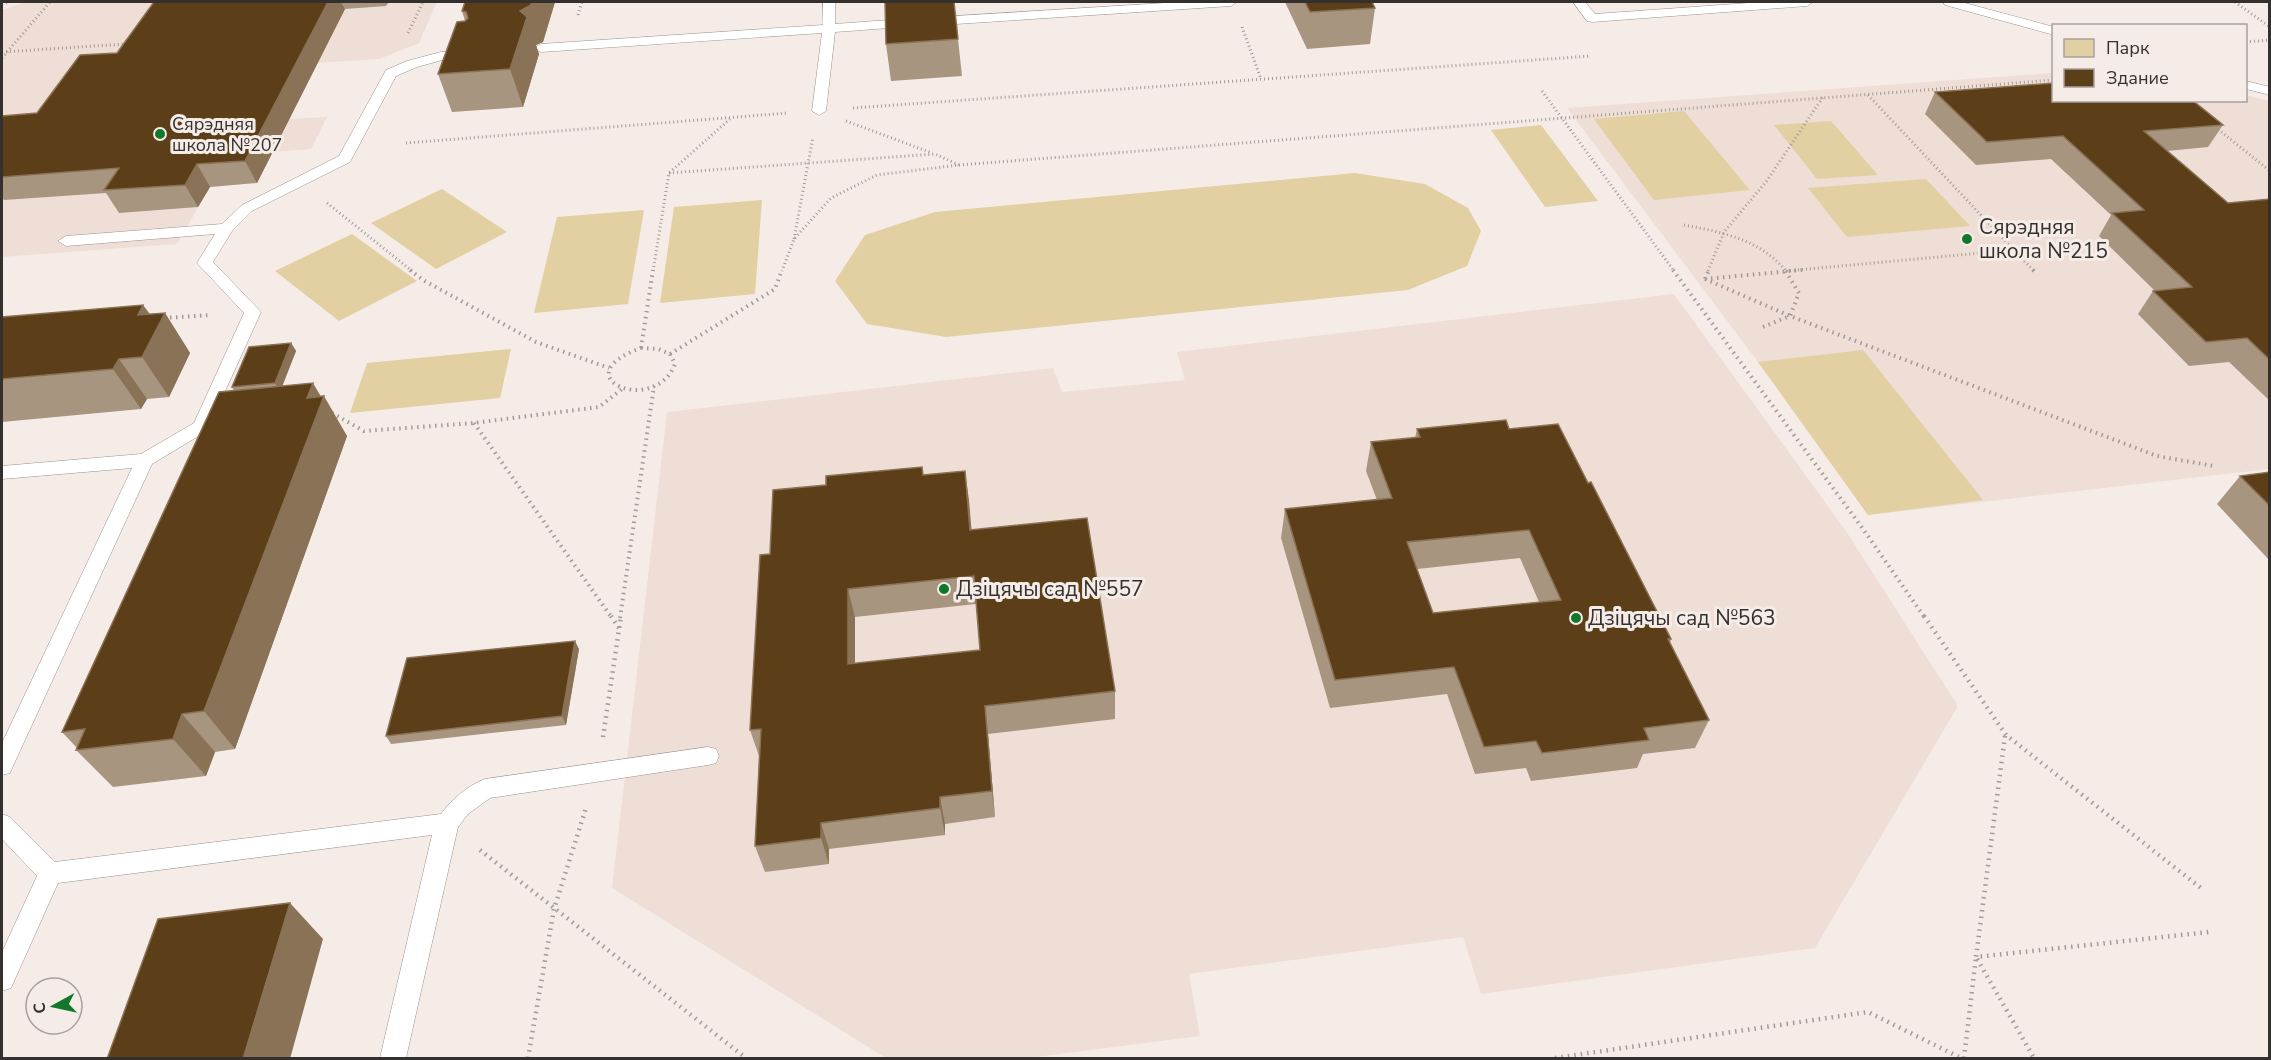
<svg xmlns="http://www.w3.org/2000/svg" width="2271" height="1060" font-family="'Nunito Sans',sans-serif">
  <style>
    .built { fill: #eeded6 }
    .green { fill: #e2cfa2 }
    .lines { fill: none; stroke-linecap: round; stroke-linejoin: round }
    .lane-casing { stroke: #9a928e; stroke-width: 1 }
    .path-far2 { stroke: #a19a97; stroke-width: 3; stroke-dasharray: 1 3; stroke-linecap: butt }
    .path-far1 { stroke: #a19a97; stroke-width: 4; stroke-dasharray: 1.5 4.5; stroke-linecap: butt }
    .path { stroke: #a19a97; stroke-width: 4.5; stroke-dasharray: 1.5 5; stroke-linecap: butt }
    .lane { fill: #fff; fill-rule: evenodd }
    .wall { fill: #a89580; fill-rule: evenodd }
    .shaded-wall { fill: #8a7256 }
    .building { fill: #5c3e18; stroke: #8a7256; stroke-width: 1.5; fill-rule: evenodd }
    .poi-dot { fill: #11782b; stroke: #f5ece8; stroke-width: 2 }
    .labels { text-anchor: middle; stroke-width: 6; stroke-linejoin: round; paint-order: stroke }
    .far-poi-label { font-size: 18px; fill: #33302e; stroke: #f5ece8; text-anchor: start }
    .poi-label { font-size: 21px; fill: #33302e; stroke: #f5ece8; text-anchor: start }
  </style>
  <rect width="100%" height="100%" fill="#f5ece8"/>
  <!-- built -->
  <path class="built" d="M25,2H437L419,43L379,59L317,63L289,119L327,117L311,149L273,152L257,183L210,187L177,244L2,257V10Z
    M2053,73L2054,100H2246V95L2269,101V469L1868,515L1758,362L1567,108Z
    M1674,294L1846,531L1958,706L1815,948L1481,994L1463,937L1189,974L1200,1036L1028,1058H886L612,888L667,412L1053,368L1062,392L1185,380L1177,352Z"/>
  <!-- green -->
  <path class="green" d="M1684,111L1750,190L1654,200L1594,119Z
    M1831,121L1878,175L1817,179L1774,125Z
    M1541,125L1598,201L1545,207L1491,130Z
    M1355,173L1425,184L1468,208L1481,231L1467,266L1408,290L946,337L867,324L835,281L865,235L935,212Z
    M1926,179L1970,226L1847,237L1808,188Z
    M442,189L507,232L436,269L371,223Z
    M762,200L755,294L660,303L674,207Z
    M644,210L628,304L534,313L557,217Z
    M352,234L417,281L339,321L275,271Z
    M511,349L500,398L350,413L367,363Z
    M1863,350L1983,500L1868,515L1758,362Z"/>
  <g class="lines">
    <defs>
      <path id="lane" d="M823,2H835V24L889,20L895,24L889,28L835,32L826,111L819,115L812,111L822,33L541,52L534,48L541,44L823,25Z
        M1181,2H1237L1231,6L956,24L950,20L956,16Z
        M1573,2H1585L1595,14L1763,2H1813L1807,6L1592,22L1587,21Z
        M1943,2H1961L2054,27V35L1945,5Z
        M470,49L475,50L477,53L475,56L446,59L417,67L396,76L350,162L252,211L232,231L213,262L261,312L207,431L152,464L13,766L10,773L2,775V743L132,468L2,479V466L141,454L194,423L244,313L197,263L215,234L66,246L58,241L66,236L222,224L242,205L339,156L386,70L407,61L441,52Z
        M2246,81L2270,87V95L2246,89Z
        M708,747L716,749L719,756L716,763L708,765L490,798L468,814L458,827L406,1058H380L432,835L58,883L11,988L2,991V952L37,876L2,839V814L10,817L55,862L441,814C452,799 467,786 485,779Z"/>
    </defs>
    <!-- lane casing -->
    <use href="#lane" class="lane-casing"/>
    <!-- path-far2 -->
    <path class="path-far2" d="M2235,2L2270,27
      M2,4L9,2
      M578,15L582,2
      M1242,27L1261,79
      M408,33L423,2
      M2246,42L2270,40
      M2,52L126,44
      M2,58L50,2
      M1542,91L1674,271
      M1868,95L2013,249
      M853,108L1591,56
      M846,121L932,153
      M2215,127L2270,171
      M406,143L788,113
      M959,165L2054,80
      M669,173L935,154L959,165L877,175L831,198L794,239L782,271
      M327,203L412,271
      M1684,225C1722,232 1761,240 1786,271
      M794,239L813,137
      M653,271L669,173L731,118
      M1708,271L1724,232L1766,182L1823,97
      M1786,271L2014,250L2034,271"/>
    <!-- path-far1 -->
    <path class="path-far1" d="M410,270L423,280L536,342L609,368
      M1673,270L1863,529L1925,618
      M2033,270L2035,272
      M1705,279L1790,316L2157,456L2214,466
      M1705,279L1802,270
      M1705,279L1709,270
      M164,318L211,315
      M1763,327L1790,316L1799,293L1785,270
      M641,348L653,270
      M641,348L658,349L670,354L675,364C655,417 560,377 641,348Z
      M670,354L775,289L782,270
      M332,413L364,431L474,423L599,407L622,389
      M474,423L612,618
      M620,618L654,386"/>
    <!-- path -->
    <path class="path" d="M611,616L619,628
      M1924,616L2006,735L2201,888
      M2005,736L1976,957L2209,932
      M603,737L621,616
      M480,850L746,1058
      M528,1058L554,909L586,808
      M1555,1058L1868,1012L1961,1058
      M1964,1058L1976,957L2034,1058"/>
    <!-- lane -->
    <use href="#lane" class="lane"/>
  </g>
  <!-- wall -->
  <path class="wall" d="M154,2H389L386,6L345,9L257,183L210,187L198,207L119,213L106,193L4,200L2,197V116L37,113L117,53Z
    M465,2H555L543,42L536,45L539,54L523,107L452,112L438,74L465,21L462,11Z
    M954,2L962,76L891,81L886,44Z
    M1285,2H1372L1375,8L1370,44L1307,49Z
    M1935,92L2223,125L2208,147L2167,151L2228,203L2270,199V401L2229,362L2189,366L2138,314L2153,291H2155L2099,236L2111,215L2051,159L1976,165L1925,114Z
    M143,305L150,314L165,313L190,353L169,397L147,399L141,409L2,422V317Z
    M291,343L296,351L282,386L321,397L347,436L235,749L215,752L206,776L113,787L76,750L77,748L62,732L234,391L232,387Z
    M1417,429H1509L1588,483L1671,639L1670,643L1709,720L1695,748L1643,754L1637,768L1531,781L1526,768L1475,774L1447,694L1330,708L1281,538L1285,509L1377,500L1366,471L1371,442L1415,438ZM1520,558L1539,602L1433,613L1417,569Z
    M965,471L971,530L1115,691V719L988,734L995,817L945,824V835L829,849V864L765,872L755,846L759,756L750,730L770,554L924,475ZM976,604L980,650L855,664V617Z
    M2270,472V561L2217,504L2240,476Z
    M579,649L566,725L391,744L386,736Z"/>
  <!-- shaded-wall -->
  <path class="shaded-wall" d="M328,2H341L345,9L257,183L245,161Z
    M532,2H555L543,42L536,45L539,54L523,107L510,69L520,11Z
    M197,164L210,187L198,207L185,185Z
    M143,305L158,327L165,313L190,353L169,397L142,357L138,315Z
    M291,343L296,351L280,392L275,383Z
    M119,359L147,399L141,409L113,369Z
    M313,383L323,400L324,396L347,436L235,749L204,711L307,398Z
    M965,471L969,500L974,559L970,530Z
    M848,589L855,617V692L848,664Z
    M575,641L579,649L566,725L562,716Z
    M985,706L988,734L995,817L992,791Z
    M182,714L215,752L206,776L173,739Z
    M940,797L945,824V835L940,808Z
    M821,823L829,849V864L821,838Z
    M290,903L323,939L290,1059H243Z"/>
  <!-- building -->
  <path class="building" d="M154,2H328L245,161L197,164L185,185L104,190L119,168L2,177V116L37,113L80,55L117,53Z
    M465,2H532L531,5L520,11L527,17L510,69L438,74L457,22L465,21L468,18L466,12L462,11Z
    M885,2H954L958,39L886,44Z
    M1305,2H1372L1375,8L1310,12Z
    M2054,83V100H2192L2223,125L2144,131L2228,203L2270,199V360L2247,338L2206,342L2153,291L2192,287L2112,213L2144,210L2063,136L1987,142L1935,92Z
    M143,305L138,315L165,313L142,357L119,359L113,369L2,379V317Z
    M291,343L275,383L232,387L249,347Z
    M313,383L307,398L324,396L204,711L182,714L173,739L76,750L85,729L62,732L219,392Z
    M1506,420L1509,429L1558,424L1588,483L1591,482L1671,639H1668L1709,720L1644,728L1649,740L1542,753L1536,741L1484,747L1454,667L1335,680L1285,509L1392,498L1371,442L1420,437L1417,429ZM1529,530L1561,600L1433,613L1407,542Z
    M922,467L923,475L965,471L970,530L1087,518L1115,691L985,706L992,791L940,797V808L821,823V838L755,846L761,729L750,730L760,555L770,554L773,490L826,485V476ZM974,576L980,650L848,664V589Z
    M2270,472V506L2240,476Z
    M575,641L562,716L386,736L407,658Z
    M290,903L243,1059H107L158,919Z"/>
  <!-- markers -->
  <g class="poi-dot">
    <circle cx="160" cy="134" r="6"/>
    <circle cx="1967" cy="239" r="6"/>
    <circle cx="944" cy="589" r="6"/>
    <circle cx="1576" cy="618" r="6"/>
  </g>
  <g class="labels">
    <!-- far-poi labels -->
    <g class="far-poi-label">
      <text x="172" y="130">Сярэдняя<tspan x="172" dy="21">школа №207</tspan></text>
    </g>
    <!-- poi labels -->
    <g class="poi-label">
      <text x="1979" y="234">Сярэдняя<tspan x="1979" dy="24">школа №215</tspan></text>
      <text x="956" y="596">Дзіцячы сад №557</text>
      <text x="1588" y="625">Дзіцячы сад №563</text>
    </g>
  </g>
  <!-- border -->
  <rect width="2271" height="1060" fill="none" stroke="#33302e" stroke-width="6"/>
  <!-- legend -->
  <rect x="2052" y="24" width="195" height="78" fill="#f5ece8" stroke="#a7a19e" stroke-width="1.5"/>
  <rect x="2064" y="39" width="30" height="18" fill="#e2cfa2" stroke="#a7a19e" stroke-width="1.5"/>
  <text x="2106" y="54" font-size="18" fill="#33302e">Парк</text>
  <rect x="2064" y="69" width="30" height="18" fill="#5c3e18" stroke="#a7a19e" stroke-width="1.5"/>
  <text x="2106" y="84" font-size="18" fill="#33302e">Здание</text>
  <!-- north arrow -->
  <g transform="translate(54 1006) rotate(262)"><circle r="28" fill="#f5ece8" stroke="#a7a19e" stroke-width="1.5"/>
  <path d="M0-4.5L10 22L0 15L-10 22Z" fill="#11782b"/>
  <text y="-9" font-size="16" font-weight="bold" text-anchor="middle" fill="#33302e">С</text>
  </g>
</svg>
